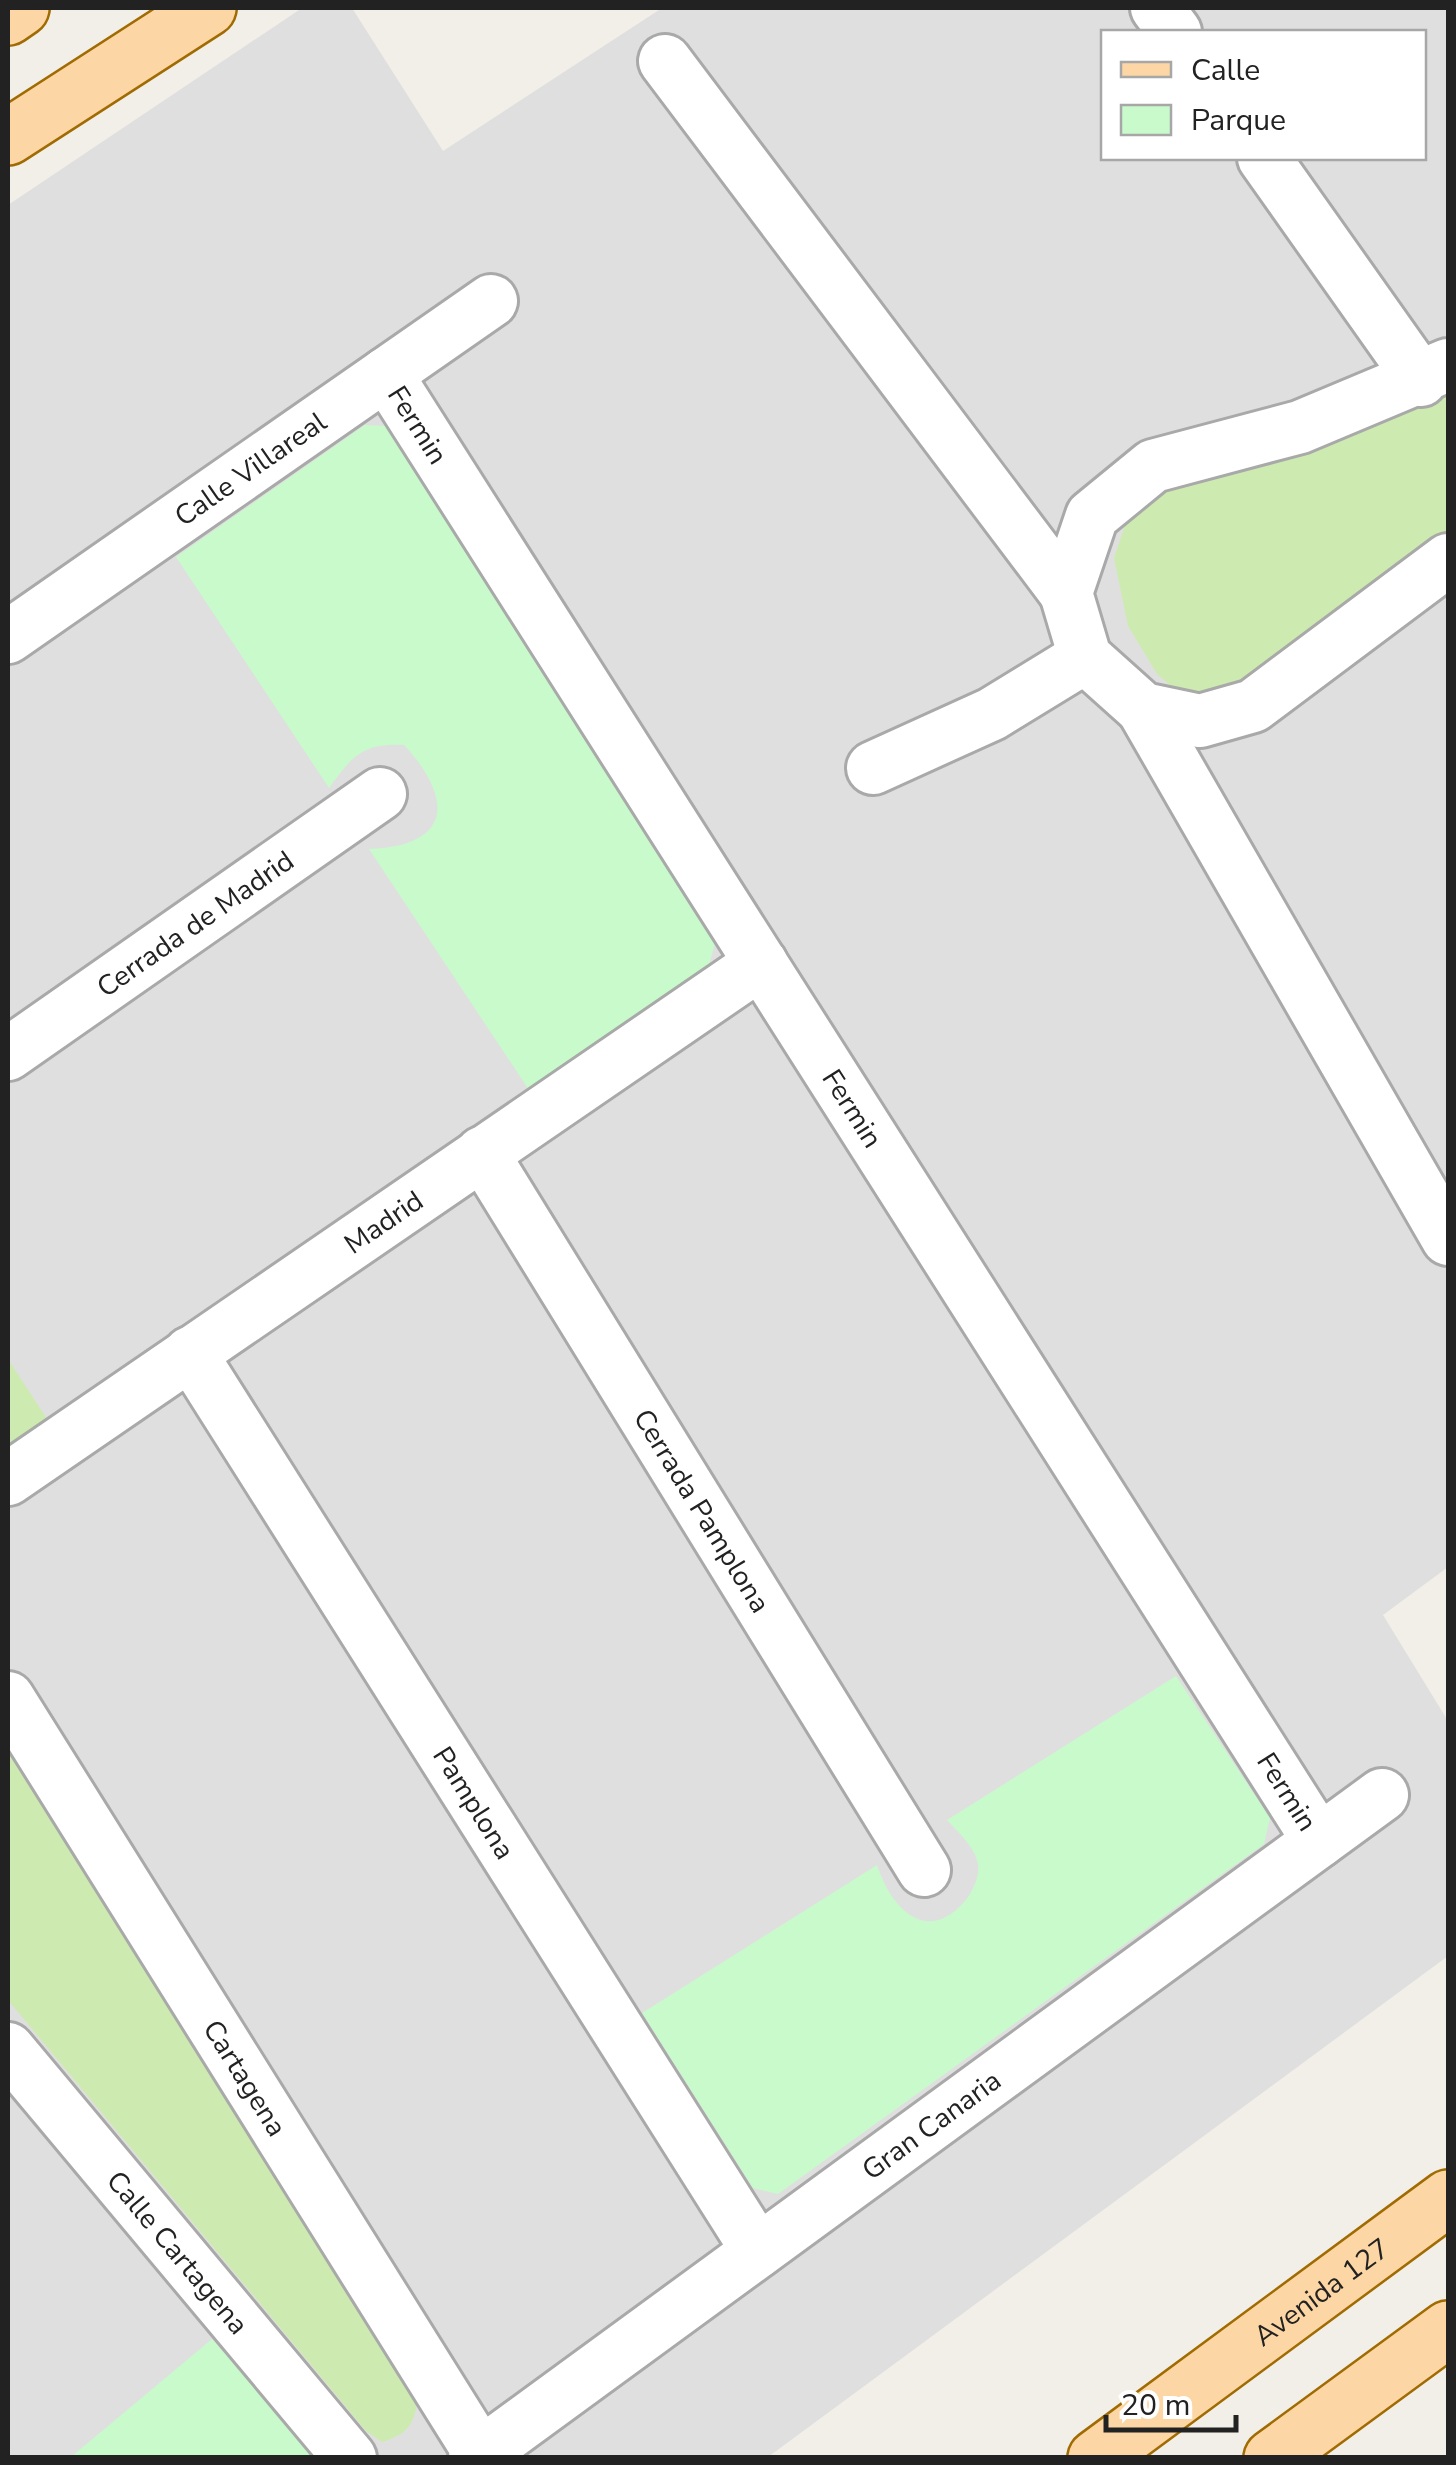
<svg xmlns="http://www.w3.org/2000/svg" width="1456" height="2465" font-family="'Nunito Sans',sans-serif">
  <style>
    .residential { fill: #e0dfdf; fill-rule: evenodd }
    .grass { fill: #cdebb0 }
    .park { fill: #c8facc }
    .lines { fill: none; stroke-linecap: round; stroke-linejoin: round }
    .minor-casing { stroke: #a9a9a9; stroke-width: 58 }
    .major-casing { stroke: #a06b00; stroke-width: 60 }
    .minor { stroke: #fff; stroke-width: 52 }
    .major { stroke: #fcd6a4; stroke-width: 55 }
    .labels { text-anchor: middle; stroke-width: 10; stroke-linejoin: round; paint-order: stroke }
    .street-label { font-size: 28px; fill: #222; stroke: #fff }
  </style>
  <rect width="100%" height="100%" fill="#f2efe9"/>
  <!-- residential -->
  <path class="residential" d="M302,8H352L443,151L662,8H1448V1567L1383,1615L1448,1721V1956L768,2457L8,2458V205ZM1104,32H1424V158H1104Z"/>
  <!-- grass -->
  <path class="grass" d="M1448,389V550L1247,696L1187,700L1157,674L1128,626L1114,558L1135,495Z
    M8,1359L47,1419L8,1446Z
    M8,1748L417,2404C413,2427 405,2435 382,2442L366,2431L8,2000Z"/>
  <!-- park -->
  <path class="park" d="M365,425L387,426L716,940L709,965L529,1090L369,849C452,846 454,799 404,745C363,743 352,756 329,788L176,557Z
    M1176,1676L1270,1818L1264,1844L778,2194L753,2188L642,2013L877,1865C891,1908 926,1946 965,1901C972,1893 980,1876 978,1865C976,1848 958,1832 947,1820Z
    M212,2339L315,2457H71Z"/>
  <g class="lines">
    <defs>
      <g id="minor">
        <path d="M1157,8L1175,32"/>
        <path d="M665,61L1066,593"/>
        <path d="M1264,158L1421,380"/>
        <path d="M1448,365L1300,427L1153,466L1092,516L1066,593L1085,657L1143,709L1200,721L1253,706L1448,560"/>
        <path id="s1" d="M386,374L1319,1841"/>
        <path id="s2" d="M8,637L491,301"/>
        <path d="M1143,709L1448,1239"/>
        <path d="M873,768L992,714L1085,657"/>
        <path id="s3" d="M8,1054L380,794"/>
        <path id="s4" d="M482,1153L924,1870"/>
        <path id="s5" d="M190,1353L758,2251"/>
        <path id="s6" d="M8,1479L761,963"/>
        <path id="s7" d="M8,1698L483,2458"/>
        <path id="s8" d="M8,2049L350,2458"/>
        <path id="s9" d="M475,2458L1382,1795"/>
      </g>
      <g id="major">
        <path d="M8,17L21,8"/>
        <path d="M8,137L208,8"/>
        <path id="s10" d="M1096,2458L1448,2198"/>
        <path d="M1272,2458L1448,2329"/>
      </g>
    </defs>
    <!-- minor casing -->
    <use href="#minor" class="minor-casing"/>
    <!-- major casing -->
    <use href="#major" class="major-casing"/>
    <!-- minor -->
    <use href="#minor" class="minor"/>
    <!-- major -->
    <use href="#major" class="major"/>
  </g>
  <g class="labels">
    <!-- street labels -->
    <g class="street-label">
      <text dy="10" stroke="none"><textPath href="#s1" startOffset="60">Fermin</textPath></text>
      <text dy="10" stroke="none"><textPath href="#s2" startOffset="295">Calle Villareal</textPath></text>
      <text dy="10" stroke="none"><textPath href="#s3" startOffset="228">Cerrada de Madrid</textPath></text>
      <text dy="10" stroke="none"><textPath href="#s1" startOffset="870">Fermin</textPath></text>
      <text dy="10" stroke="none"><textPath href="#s6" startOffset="455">Madrid</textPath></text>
      <text dy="10" stroke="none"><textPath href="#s4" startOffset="420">Cerrada Pamplona</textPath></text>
      <text dy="10" stroke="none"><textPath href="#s1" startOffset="1680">Fermin</textPath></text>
      <text dy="10" stroke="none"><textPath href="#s5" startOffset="532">Pamplona</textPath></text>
      <text dy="10" stroke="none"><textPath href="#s7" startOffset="448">Cartagena</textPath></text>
      <text dy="10" stroke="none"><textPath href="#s9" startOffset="565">Gran Canaria</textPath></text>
      <text dy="10" stroke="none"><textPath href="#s8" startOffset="265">Calle Cartagena</textPath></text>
      <text dy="10" stroke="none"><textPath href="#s10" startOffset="280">Avenida 127</textPath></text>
    </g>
  </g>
  <!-- border -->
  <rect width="1456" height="2465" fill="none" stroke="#222222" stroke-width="20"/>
  <!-- legend -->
  <rect x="1101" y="30" width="325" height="130" fill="#ffffff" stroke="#a7a7a7" stroke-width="2.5"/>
  <rect x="1121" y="62" width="50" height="15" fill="#fcd6a4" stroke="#a7a7a7" stroke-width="2.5"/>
  <text x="1191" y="80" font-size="30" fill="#222222">Calle</text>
  <rect x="1121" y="105" width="50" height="30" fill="#c8facc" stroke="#a7a7a7" stroke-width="2.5"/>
  <text x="1191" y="130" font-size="30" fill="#222222">Parque</text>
  <!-- scale -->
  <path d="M1106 2415v15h130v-15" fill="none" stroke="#222222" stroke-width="5"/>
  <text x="1121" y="2415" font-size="30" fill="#222222" stroke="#ffffff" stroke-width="8" paint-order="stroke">20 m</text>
</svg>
